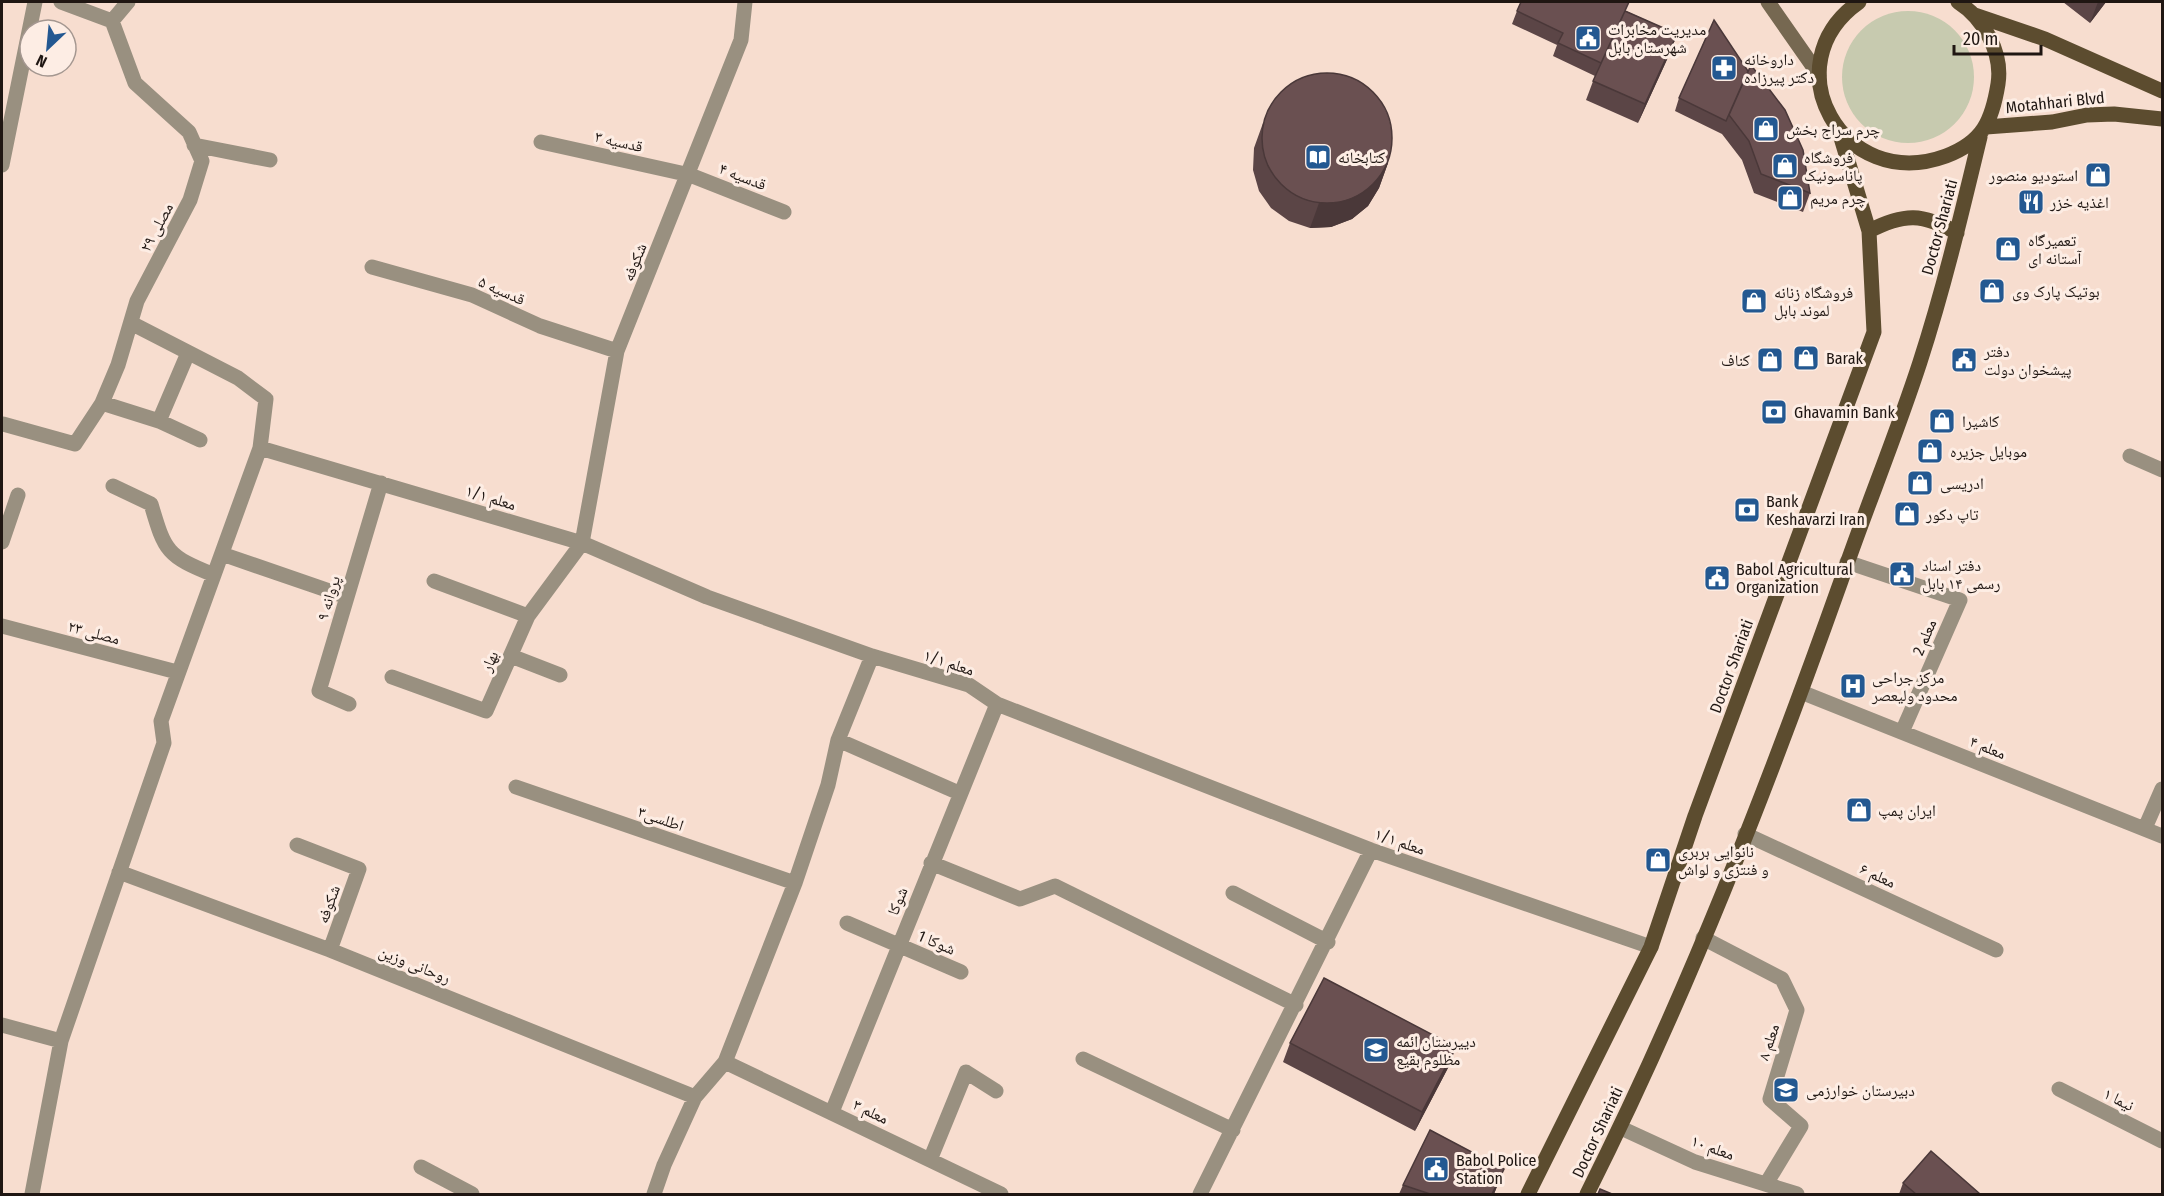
<svg xmlns="http://www.w3.org/2000/svg" width="2164" height="1196" font-family="'Fira Sans Condensed','Noto Naskh Arabic',sans-serif">
  <style>
    .green { fill: #c7caaf }
    .lines { fill: none; stroke-linecap: round; stroke-linejoin: round }
    .minor { stroke: #999080; stroke-width: 15 }
    .secondary { stroke: #766851; stroke-width: 15 }
    .primary { stroke: #5c4c2f; stroke-width: 15 }
    .wall { fill: #5b4546 }
    .shaded-wall { fill: #4a3839 }
    .building { fill: #6a5051; stroke: #4a3839; stroke-width: 1.5 }
    .labels { text-anchor: middle; stroke-width: 6; stroke-linejoin: round; paint-order: stroke }
    .poi-label { font-size: 16px; fill: #1f1612; stroke: #fdede4; text-anchor: start }
    .street-label { font-size: 16px; fill: #1f1612; stroke: #fdede4 }
  </style>
  <rect width="100%" height="100%" fill="#f7ddcf"/>
  <!-- green -->
  <path class="green" d="M1842 77a66 66 0 1 1 132 0a66 66 0 1 1-132 0Z"/>
  <g class="lines">
    <!-- minor -->
    <path class="minor" d="M112,21L128,2
      M541,142L690,175L784,212
      M194,145L270,160
      M2,165L35,2
      M372,267L472,295L540,326L617,351
      M102,403L159,421L200,440
      M159,421L188,353
      M3,424L75,444L102,403L118,365L137,301L190,200L202,161L189,132L135,83L112,21L61,2
      M260,448L582,543L707,597L872,656L969,685L997,704L1371,850L1651,947
      M2130,456L2162,470
      M113,486L151,504C165,552 167,556 214,575
      M2,542L18,495
      M222,554L347,597
      M1847,562L1960,600L1902,732
      M434,581L528,616
      M2,626L177,672
      M511,656L560,675
      M392,677L486,711L528,616L582,543L617,351L741,40L745,2
      M1801,692L2162,836
      M349,704L319,691L381,483
      M838,740L959,793
      M516,787L795,883
      M2145,828L2162,789
      M1745,834L1996,950
      M297,845L359,869L330,950
      M931,863L1020,899L1055,886L1296,1005
      M119,872L330,950L695,1097
      M1233,893L1328,942
      M847,923L961,972
      M1703,938L1782,979L1797,1010L1770,1099L1801,1126L1766,1184
      M2,1025L61,1041
      M1083,1059L1233,1130
      M725,1062L1001,1194
      M2059,1089L2162,1141
      M832,1112L997,704
      M1621,1128L1695,1162L1797,1194
      M930,1160L966,1072L996,1091
      M421,1167L472,1194
      M32,1194L61,1041L164,743L161,721L260,448L266,399L238,378L131,323
      M654,1194L664,1165L695,1097L725,1062L795,883L828,785L838,740L872,656
      M1200,1194L1371,850"/>
    <!-- secondary -->
    <path class="secondary" d="M1768,2L1819,75"/>
    <!-- primary -->
    <path class="primary" d="M1859,2C1771,64 1842,194 1946,156C1983,142 1992,121 1998,84C2003,52 1983,18 1958,2
      M1975,15L2045,39L2162,91
      M1986,127L2052,122L2087,115L2114,114L2162,119
      M1869,231C1904,213 1923,213 1957,233
      M1528,1194L1651,947L1695,816L1874,332L1869,231L1839,131
      M1587,1194C1686,997 1767,789 1841,581C1866,508 1896,436 1920,362C1944,288 1962,212 1980,137"/>
  </g>
  <!-- wall -->
  <path class="wall" d="M2063,2H2106L2090,23Z
    M1517,11H1626L1677,34L1670,53L1638,123L1586,100L1595,76L1553,56L1557,45L1512,24Z
    M1714,20L1810,193L1803,212L1754,193L1742,160L1722,134L1675,111L1679,98Z
    M1263,123L1388,163L1379,188L1368,206L1352,219L1331,227L1310,228L1289,221L1271,208L1259,191L1253,170L1254,148Z
    M1290,1043L1449,1066L1415,1131L1283,1062Z
    M1504,1169L1494,1194H1399L1403,1185Z
    M1903,1183L1980,1194H1899Z"/>
  <!-- shaded-wall -->
  <path class="shaded-wall" d="M2098,2H2106L2090,23Z
    M1677,34L1670,53L1638,123L1645,104Z
    M1388,163L1379,188L1368,206L1352,219L1331,227L1310,228L1319,203Z
    M1456,1047L1449,1066L1415,1131L1422,1112Z
    M1504,1169L1494,1194H1492Z"/>
  <!-- building -->
  <path class="building" d="M1521,2H1629L1601,63L1558,43L1563,33L1517,11Z
    M1625,11L1677,34L1645,104L1593,81Z
    M1714,20L1748,71L1726,121L1679,98Z
    M1751,65L1785,110L1803,150L1810,193L1761,174L1749,141L1729,115Z
    M1262 138a65 65 0 1 1 130 0a65 65 0 1 1-130 0Z
    M1324,978L1456,1047L1422,1112L1290,1043Z
    M1430,1130L1504,1169L1492,1194H1430L1403,1185Z
    M1931,1151L1980,1194H1916L1903,1183Z
    M1600,1189L1612,1194H1598Z"/>
  <!-- icons -->
  <defs>
    <symbol id="civic-square" viewBox="-11 -11 22 22"><rect x="-9" y="-9" width="18" height="18" rx="4" fill="#235891" stroke="#fdede4"/><path d="M-.6-6.5H3V-4.5H.6V-3L4-1V1h2V6H-6V1h2V-1L-.6-3ZM-1.2 2.5V6h2.4V2.5Z" fill="#fff"/></symbol>
    <symbol id="pharmacy-square" viewBox="-11 -11 22 22"><rect x="-9" y="-9" width="18" height="18" rx="4" fill="#235891" stroke="#fdede4"/><path d="M-2-6h4v4h4v4h-4v4h-4v-4h-4v-4h4Z" fill="#fff"/></symbol>
    <symbol id="shop-square" viewBox="-11 -11 22 22"><rect x="-9" y="-9" width="18" height="18" rx="4" fill="#235891" stroke="#fdede4"/><path d="M-5-2.5h2.3a2.7 3.5 0 0 1 5.4 0H5L5.5 6h-11ZM-1.5-2.5h3a1.5 2.3 0 0 0-3 0Z" fill="#fff"/></symbol>
    <symbol id="library-square" viewBox="-11 -11 22 22"><rect x="-9" y="-9" width="18" height="18" rx="4" fill="#235891" stroke="#fdede4"/><path d="M-6-4Q-3-5.5-.7-3.5V5Q-3 3-6 4ZM6-4Q3-5.5 .7-3.5V5Q3 3 6 4Z" fill="#fff"/></symbol>
    <symbol id="restaurant-square" viewBox="-11 -11 22 22"><rect x="-9" y="-9" width="18" height="18" rx="4" fill="#235891" stroke="#fdede4"/><path d="M-5-6h1v4h1v-4h1v4h1v-4h1v5L-1.5 .5V6h-2V.5L-5-1ZM5-6V6H3V1.5H1.5Q1.5-4 5-6Z" fill="#fff"/></symbol>
    <symbol id="bank-square" viewBox="-11 -11 22 22"><rect x="-9" y="-9" width="18" height="18" rx="4" fill="#235891" stroke="#fdede4"/><path d="M-6-4H6V4H-6ZM0-2.3a2.3 2.3 0 1 0 0 4.6a2.3 2.3 0 1 0 0-4.6Z" fill="#fff"/></symbol>
    <symbol id="hospital-square" viewBox="-11 -11 22 22"><rect x="-9" y="-9" width="18" height="18" rx="4" fill="#235891" stroke="#fdede4"/><path d="M-5-5h3v3.5h4V-5h3V5h-3V1.5h-4V5h-3Z" fill="#fff"/></symbol>
    <symbol id="school-square" viewBox="-11 -11 22 22"><rect x="-9" y="-9" width="18" height="18" rx="4" fill="#235891" stroke="#fdede4"/><path d="M0-5L7-2L0 1L-7-2ZM-4 1L0 2.5L4 1V4Q0 6-4 4Z" fill="#fff"/></symbol>
  </defs>
  <g fill-rule="evenodd">
    <use href="#civic-square" x="1573" y="23" width="30" height="30"/>
    <use href="#pharmacy-square" x="1709" y="53" width="30" height="30"/>
    <use href="#shop-square" x="1751" y="114" width="30" height="30"/>
    <use href="#library-square" x="1303" y="142" width="30" height="30"/>
    <use href="#shop-square" x="1770" y="151" width="30" height="30"/>
    <use href="#shop-square" x="2083" y="160" width="30" height="30"/>
    <use href="#shop-square" x="1775" y="183" width="30" height="30"/>
    <use href="#restaurant-square" x="2016" y="187" width="30" height="30"/>
    <use href="#shop-square" x="1993" y="234" width="30" height="30"/>
    <use href="#shop-square" x="1977" y="276" width="30" height="30"/>
    <use href="#shop-square" x="1739" y="286" width="30" height="30"/>
    <use href="#shop-square" x="1791" y="343" width="30" height="30"/>
    <use href="#shop-square" x="1755" y="345" width="30" height="30"/>
    <use href="#civic-square" x="1949" y="345" width="30" height="30"/>
    <use href="#bank-square" x="1759" y="397" width="30" height="30"/>
    <use href="#shop-square" x="1927" y="406" width="30" height="30"/>
    <use href="#shop-square" x="1915" y="436" width="30" height="30"/>
    <use href="#shop-square" x="1905" y="468" width="30" height="30"/>
    <use href="#bank-square" x="1732" y="495" width="30" height="30"/>
    <use href="#shop-square" x="1892" y="499" width="30" height="30"/>
    <use href="#civic-square" x="1887" y="559" width="30" height="30"/>
    <use href="#civic-square" x="1702" y="563" width="30" height="30"/>
    <use href="#hospital-square" x="1838" y="671" width="30" height="30"/>
    <use href="#shop-square" x="1844" y="795" width="30" height="30"/>
    <use href="#shop-square" x="1643" y="845" width="30" height="30"/>
    <use href="#school-square" x="1361" y="1035" width="30" height="30"/>
    <use href="#school-square" x="1771" y="1075" width="30" height="30"/>
    <use href="#civic-square" x="1421" y="1154" width="30" height="30"/>
  </g>
  <g class="labels">
    <!-- poi labels -->
    <g class="poi-label">
      <text x="1608" y="35">مدیریت مخابرات<tspan x="1608" dy="18">شهرستان بابل</tspan></text>
      <text x="1744" y="65">داروخانه<tspan x="1744" dy="18">دکتر پیرزاده</tspan></text>
      <text x="1786" y="135">چرم سراج بخش</text>
      <text x="1338" y="163">کتابخانه</text>
      <text x="1804" y="163">فروشگاه<tspan x="1804" dy="18">پاناسونیک</tspan></text>
      <text x="2078" y="181" text-anchor="end">استودیو منصور</text>
      <text x="1810" y="204">چرم مریم</text>
      <text x="2050" y="208">اغذیه خزر</text>
      <text x="2028" y="246">تعمیرگاه<tspan x="2028" dy="18">آستانه ای</tspan></text>
      <text x="2012" y="297">بوتیک پارک وی</text>
      <text x="1774" y="298">فروشگاه زنانه<tspan x="1774" dy="18">لموند بابل</tspan></text>
      <text x="1984" y="357">دفتر<tspan x="1984" dy="18">پیشخوان دولت</tspan></text>
      <text x="1826" y="364">Barak</text>
      <text x="1750" y="366" text-anchor="end">کناف</text>
      <text x="1794" y="418">Ghavamin Bank</text>
      <text x="1962" y="427">کاشیرا</text>
      <text x="1950" y="457">موبایل جزیره</text>
      <text x="1940" y="489">ادریسی</text>
      <text x="1766" y="507">Bank<tspan x="1766" dy="18">Keshavarzi Iran</tspan></text>
      <text x="1926" y="520">تاپ دکور</text>
      <text x="1922" y="571">دفتر اسناد<tspan x="1922" dy="18">رسمی ۱۴ بابل</tspan></text>
      <text x="1736" y="575">Babol Agricultural<tspan x="1736" dy="18">Organization</tspan></text>
      <text x="1872" y="683">مرکز جراحی<tspan x="1872" dy="18">محدود ولیعصر</tspan></text>
      <text x="1878" y="816">ایران پمپ</text>
      <text x="1678" y="857">نانوایی بربری<tspan x="1678" dy="18">و فنتزی و لواش</tspan></text>
      <text x="1396" y="1047">دییرستان ائمه<tspan x="1396" dy="18">مظلوم بقیع</tspan></text>
      <text x="1806" y="1096">دبیرستان خوارزمی</text>
      <text x="1456" y="1166">Babol Police<tspan x="1456" dy="18">Station</tspan></text>
    </g>
    <!-- street labels -->
    <g class="street-label">
      <text transform="translate(2055 102) rotate(-6)" y="6">Motahhari Blvd</text>
      <text transform="translate(619 141) rotate(13)" y="6">قدسیه ۳</text>
      <text transform="translate(743 176) rotate(21)" y="6">قدسیه ۴</text>
      <text transform="translate(156 227) rotate(-62)" y="6">مصلی ۲۹</text>
      <text transform="translate(1939 227) rotate(-75)" y="6">Doctor Shariati</text>
      <text transform="translate(634 262) rotate(-68)" y="6">شکوفه</text>
      <text transform="translate(502 290) rotate(24)" y="6">قدسیه ۵</text>
      <text transform="translate(491 497) rotate(17)" y="6">معلم ۱/۱</text>
      <text transform="translate(328 598) rotate(-73)" y="6">پروانه ۹</text>
      <text transform="translate(94 632) rotate(15)" y="6">مصلی ۲۳</text>
      <text transform="translate(1924 637) rotate(-67)" y="6">معلم 2</text>
      <text transform="translate(489 661) rotate(-66)" y="6">بهار</text>
      <text transform="translate(949 662) rotate(18)" y="6">معلم ۱/۱</text>
      <text transform="translate(1731 666) rotate(-70)" y="6">Doctor Shariati</text>
      <text transform="translate(1988 747) rotate(22)" y="6">معلم ۴</text>
      <text transform="translate(661 818) rotate(19)" y="6">اطلسی۳</text>
      <text transform="translate(1400 841) rotate(19)" y="6">معلم ۱/۱</text>
      <text transform="translate(1878 875) rotate(25)" y="6">معلم ۶</text>
      <text transform="translate(897 901) rotate(-68)" y="6">شوکا</text>
      <text transform="translate(328 904) rotate(-70)" y="6">شکوفه</text>
      <text transform="translate(937 942) rotate(23)" y="6">شوکا 1</text>
      <text transform="translate(415 964) rotate(22)" y="6">روحانی وزین</text>
      <text transform="translate(1768 1042) rotate(-72)" y="6">معلم ۸</text>
      <text transform="translate(2119 1099) rotate(27)" y="6">نیما ۱</text>
      <text transform="translate(871 1111) rotate(26)" y="6">معلم ۳</text>
      <text transform="translate(1597 1132) rotate(-65)" y="6">Doctor Shariati</text>
      <text transform="translate(1713 1147) rotate(20)" y="6">معلم ۱۰</text>
    </g>
  </g>
  <!-- border -->
  <rect width="2164" height="1196" fill="none" stroke="#1f1612" stroke-width="6"/>
  <!-- north arrow -->
  <g transform="translate(48 48) rotate(206)"><circle r="28" fill="#fdede4" stroke="#a49790" stroke-width="1.5"/>
  <path d="M0-4.5L10 22L0 15L-10 22Z" fill="#235891"/>
  <text y="-9" font-size="16" font-weight="bold" text-anchor="middle" fill="#1f1612">N</text>
  </g>
  <!-- scale -->
  <path d="M1954 45v9h87v-9" fill="none" stroke="#1f1612" stroke-width="3"/>
  <text x="1963" y="45" font-size="18" fill="#1f1612" stroke="#fdede4" stroke-width="4.5" paint-order="stroke">20 m</text>
</svg>
